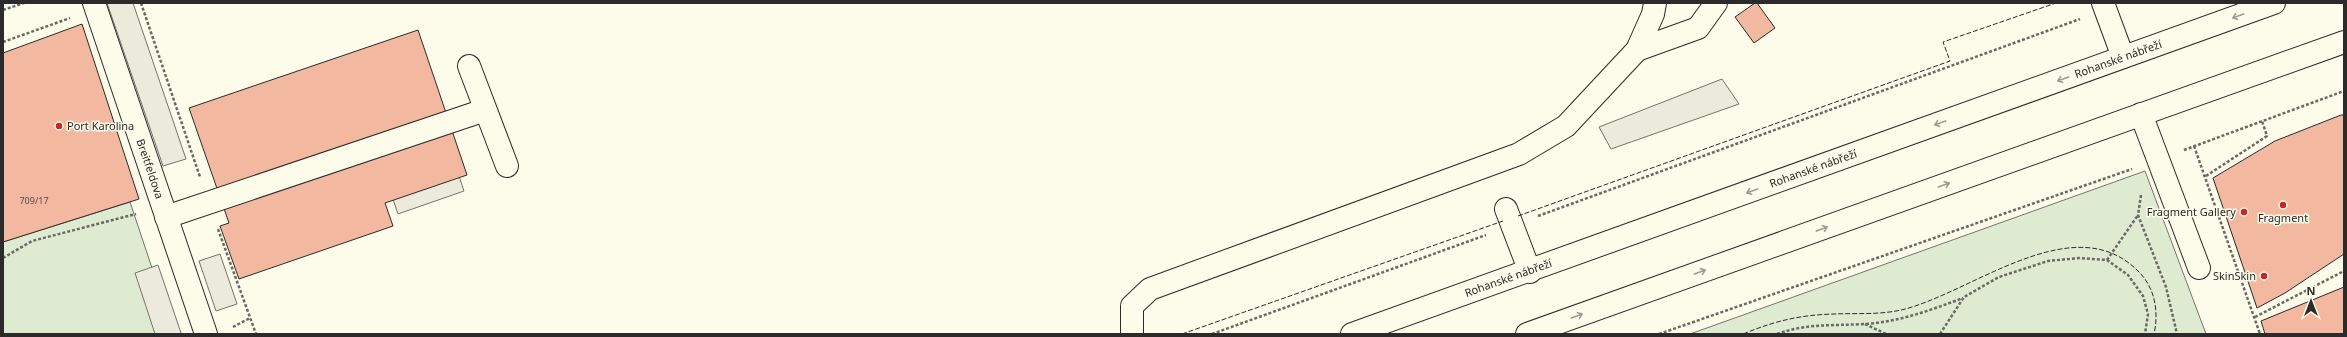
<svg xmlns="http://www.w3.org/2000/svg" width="2347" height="337" font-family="'Noto Sans',sans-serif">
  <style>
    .green { fill: #deebd1; stroke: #74746e }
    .parking { fill: #eceadb; stroke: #74746e }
    .building { fill: #f2b8a0; stroke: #2b2b2b }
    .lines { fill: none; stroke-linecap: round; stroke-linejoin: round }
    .minor-casing { stroke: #2b2b2b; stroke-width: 24 }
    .major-casing { stroke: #2b2b2b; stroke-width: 24 }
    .path { stroke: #6a6964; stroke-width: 2.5; stroke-dasharray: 3 2; stroke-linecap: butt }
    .minor { stroke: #fdfbea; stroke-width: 22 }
    .major { stroke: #fdfbea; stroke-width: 22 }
    .fence { stroke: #2b2b2b; stroke-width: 1; stroke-dasharray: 5 2; stroke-linecap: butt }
    .oneway { stroke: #9e9d94 }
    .poi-dot { fill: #c62828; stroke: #fdfbea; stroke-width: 1.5 }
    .labels { text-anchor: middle; stroke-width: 3; stroke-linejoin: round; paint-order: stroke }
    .number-label { font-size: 9px; fill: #5d4e48 }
    .street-label { font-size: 11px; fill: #2b2b2b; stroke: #fdfbea }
    .poi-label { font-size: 11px; fill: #2b2b2b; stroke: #fdfbea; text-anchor: end }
  </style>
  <rect width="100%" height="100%" fill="#fdfbea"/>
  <!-- green -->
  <path class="green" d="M2145,171L2206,334H1690Z
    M130,202L174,334H3V242Z"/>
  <!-- parking -->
  <path class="parking" d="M107,3H133L186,159L163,166Z
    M1722,79L1739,104L1611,149L1599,127Z
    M455,164L464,191L398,214L389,187Z
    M220,254L237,304L216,311L199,261Z
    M158,265L181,333L179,334H155L135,273Z"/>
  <!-- building -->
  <path class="building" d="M1755,3H1757L1775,28L1754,43L1735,17Z
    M82,24L139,199L3,242V53Z
    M418,30L467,175L385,203L393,226L239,279L220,226L229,223L189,108Z
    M2341,115H2344V254L2285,293L2257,308L2213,178L2275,141Z
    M2344,287V334H2265L2261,321Z"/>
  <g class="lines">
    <defs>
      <g id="minor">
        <path id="s1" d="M94,3L206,334"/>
        <path d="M2103,3L2123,57"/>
        <path d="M1637,50L1698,28L1716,3"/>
        <path d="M469,66L507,166"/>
        <path d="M2141,114L2199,268"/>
        <path d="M1506,209L1530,272"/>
        <path d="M166,217L485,110"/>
        <path d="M1132,334V306L1150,289L1519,154L1566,126L1637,50L1653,14L1655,3"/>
      </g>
      <g id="major">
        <path id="s2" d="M1352,334L2274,3"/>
        <path d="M1527,334L2344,42"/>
      </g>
    </defs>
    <!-- minor casing -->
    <use href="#minor" class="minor-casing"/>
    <!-- major casing -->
    <use href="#major" class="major-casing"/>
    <!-- path -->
    <path class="path" d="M141,3L200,177
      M3,10L24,3
      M3,42L70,18
      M2194,146L2260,334
      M2184,150L2344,91
      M2206,176L2267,136L2262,121
      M2141,195L2138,215L2166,287L2177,334
      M1538,216L2080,19
      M218,229L256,334
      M3,258L32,241L136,214
      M2107,260L2138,215
      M2255,317L2344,271
      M1865,324L1886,334
      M233,327L250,318
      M1212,334L1486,235
      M1659,334L2132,169
      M1777,334C1808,323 1832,326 1864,324C1899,322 1931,310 1963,298
      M1940,334L1964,297L1999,277L2048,261L2079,258L2107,260L2128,275L2143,296L2148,314L2145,334"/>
    <!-- minor -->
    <use href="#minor" class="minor"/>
    <!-- major -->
    <use href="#major" class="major"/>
    <!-- fence -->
    <path class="fence" d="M1518,216L1950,61L1943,42L2056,3
      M1182,334L1503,221
      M1743,334C1775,321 1799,315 1834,314C1856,313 1879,315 1901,310C1971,294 2074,205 2139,272C2155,288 2159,312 2154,334"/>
  </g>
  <!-- one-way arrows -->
  <defs><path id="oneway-shaft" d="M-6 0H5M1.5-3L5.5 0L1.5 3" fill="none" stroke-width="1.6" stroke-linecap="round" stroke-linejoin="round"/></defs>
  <g class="oneway">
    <use href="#oneway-shaft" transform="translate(2238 16) rotate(160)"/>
    <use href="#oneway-shaft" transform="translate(2063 79) rotate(160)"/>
    <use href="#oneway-shaft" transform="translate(1940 123) rotate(160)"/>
    <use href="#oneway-shaft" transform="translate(1944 185) rotate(-20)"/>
    <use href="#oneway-shaft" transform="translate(1752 191) rotate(160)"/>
    <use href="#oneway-shaft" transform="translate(1822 229) rotate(-20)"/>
    <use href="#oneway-shaft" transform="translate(1700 272) rotate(-20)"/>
    <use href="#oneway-shaft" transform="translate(1577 316) rotate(-20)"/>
  </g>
  <!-- markers -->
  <g class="poi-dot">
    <circle cx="59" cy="126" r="4"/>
    <circle cx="2283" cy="205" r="4"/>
    <circle cx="2244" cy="212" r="4"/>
    <circle cx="2264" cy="276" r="4"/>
  </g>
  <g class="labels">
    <!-- number labels -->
    <g class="number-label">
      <text x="34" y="204">709/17</text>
    </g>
    <!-- street labels -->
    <g class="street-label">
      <text dy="4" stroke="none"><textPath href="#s2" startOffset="814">Rohanské nábřeží</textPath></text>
      <text dy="4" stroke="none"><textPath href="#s1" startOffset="175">Breitfeldova</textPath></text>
      <text dy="4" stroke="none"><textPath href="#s2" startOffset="490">Rohanské nábřeží</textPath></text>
      <text dy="4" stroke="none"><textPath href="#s2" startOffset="166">Rohanské nábřeží</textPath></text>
    </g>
    <!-- poi labels -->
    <g class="poi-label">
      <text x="67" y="130" text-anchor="start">Port Karolina</text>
      <text x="2236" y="216">Fragment Gallery</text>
      <text x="2283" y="222" text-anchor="middle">Fragment</text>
      <text x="2256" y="280">SkinSkin</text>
    </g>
  </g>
  <!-- border -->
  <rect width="2347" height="337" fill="none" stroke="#2b2b2b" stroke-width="8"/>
  <!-- north arrow -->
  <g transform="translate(2311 301)" stroke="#fdfbea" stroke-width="3" paint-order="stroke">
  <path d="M0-3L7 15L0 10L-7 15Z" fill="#2b2b2b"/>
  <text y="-6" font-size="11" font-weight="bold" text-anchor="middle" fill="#2b2b2b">N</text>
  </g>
</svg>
